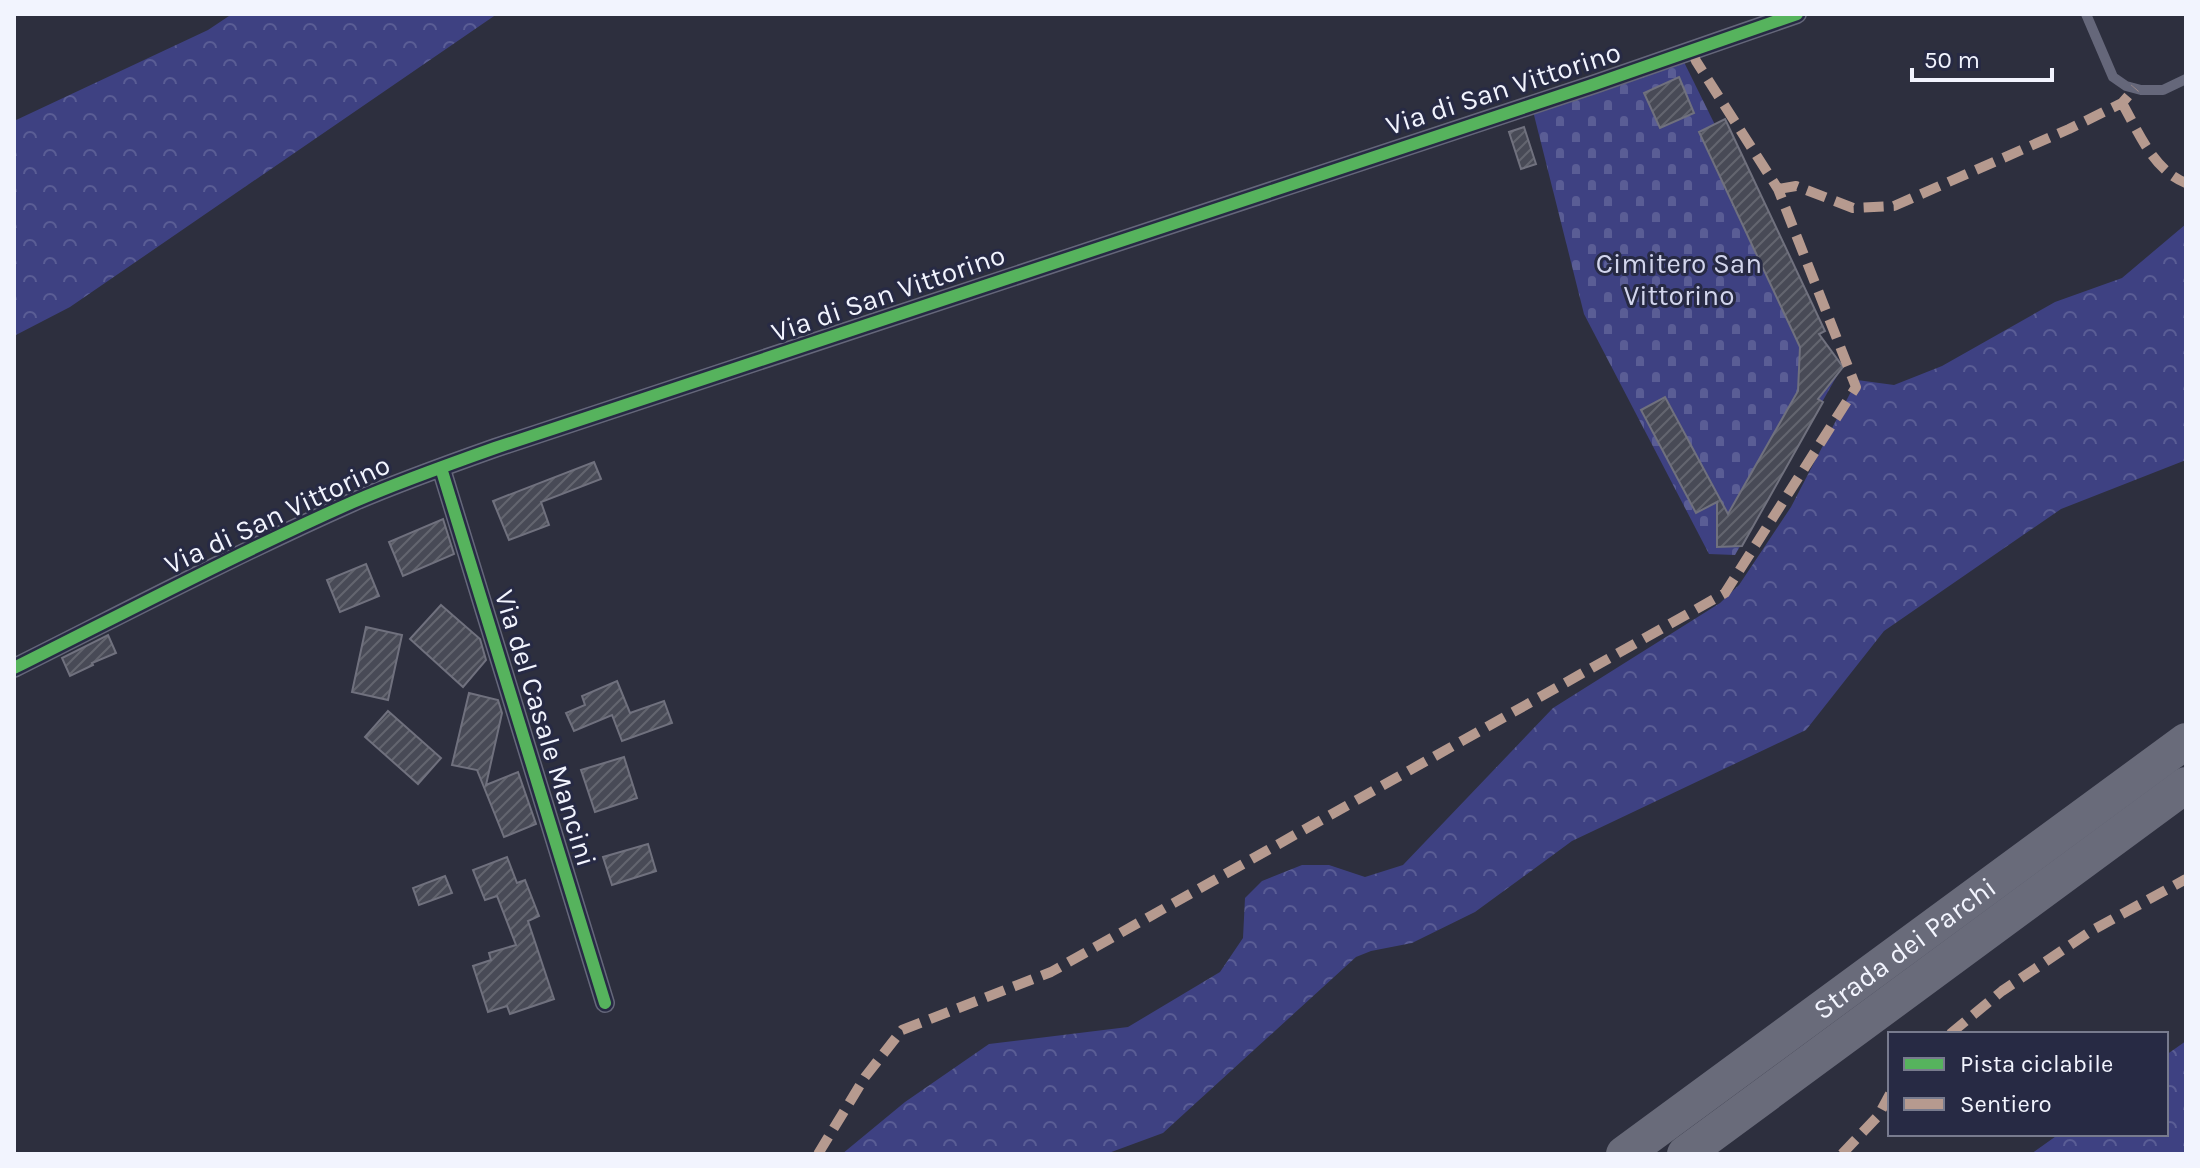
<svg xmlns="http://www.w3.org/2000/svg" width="2200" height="1168" font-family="Karla,sans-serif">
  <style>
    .forest { fill: url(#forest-crowns) }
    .cemetery { fill: url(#cemetery-stones) }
    .building { fill: url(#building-hatch); stroke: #70717e; stroke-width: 2 }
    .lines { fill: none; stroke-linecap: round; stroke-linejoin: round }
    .service { stroke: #65677a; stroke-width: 10 }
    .minor { stroke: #65677a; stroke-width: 20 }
    .motorway { stroke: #696b7a; stroke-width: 36 }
    .quiet { stroke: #b69a8f; stroke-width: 10; stroke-dasharray: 20 10; stroke-linecap: butt }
    .cycleway-casing { stroke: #272a44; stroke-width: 17 }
    .cycleway { stroke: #56b35d; stroke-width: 12 }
    .labels { text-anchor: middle; stroke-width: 6; stroke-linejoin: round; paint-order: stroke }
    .street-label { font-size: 28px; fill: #f2f4fe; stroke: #272a44 }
    .park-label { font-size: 28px; fill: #d2d5ec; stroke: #272a44 }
  </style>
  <defs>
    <pattern id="forest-crowns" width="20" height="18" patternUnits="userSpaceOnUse" patternTransform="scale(2)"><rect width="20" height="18" fill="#3e4182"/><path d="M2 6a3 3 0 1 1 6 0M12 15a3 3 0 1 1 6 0" fill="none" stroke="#5a5d95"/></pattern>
    <pattern id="cemetery-stones" width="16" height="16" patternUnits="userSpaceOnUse" patternTransform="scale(2)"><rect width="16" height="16" fill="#3e4182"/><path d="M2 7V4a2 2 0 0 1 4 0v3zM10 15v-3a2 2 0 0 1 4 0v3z" fill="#5a5d95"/></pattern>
    <pattern id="building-hatch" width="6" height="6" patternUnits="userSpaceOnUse" patternTransform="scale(2)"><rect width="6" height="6" fill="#484a56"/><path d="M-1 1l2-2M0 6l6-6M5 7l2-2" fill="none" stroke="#63656f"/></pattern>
  </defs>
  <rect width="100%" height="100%" fill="#2d2f3e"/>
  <!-- forest -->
  <path class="forest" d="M232,14H497L70,307L14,336V121L208,30Z
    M2186,224V460L2061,509L1884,631L1806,730L1572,841L1475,912L1412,943L1371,951L1356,957L1163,1133L1106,1154H842L905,1102L989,1044L1128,1027L1220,972L1243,938L1245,898L1262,881L1302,865H1329L1365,877L1403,865L1553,708L1720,603L1739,585L1791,507L1857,380L1894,385L1942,366L2055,302L2122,278Z
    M2186,1041V1154H2031L2059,1134H2166V1055Z"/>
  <!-- cemetery -->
  <path class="cemetery" d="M1683,60L1838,374L1735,555L1709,554L1584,314L1533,111Z"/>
  <!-- building -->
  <path class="building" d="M1679,77L1694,113L1660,128L1644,93Z
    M1725,119L1825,331L1819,334L1843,367L1818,399L1823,402L1742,546L1717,547V502L1696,513L1641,410L1665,397L1728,514L1798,391L1800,347L1699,132Z
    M1524,127L1536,164L1521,169L1509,132Z
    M594,462L601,479L541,502L549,525L509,540L493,501Z
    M443,519L454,554L403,576L389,542Z
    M366,564L379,596L340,612L327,580Z
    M441,605L480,639L486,660L463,687L410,639Z
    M366,627L402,635L388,700L352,692Z
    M108,635L116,653L92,663L93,665L70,676L62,658Z
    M617,681L630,713L664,701L672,723L622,741L612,715L574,731L566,713L585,705L582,696Z
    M469,693L498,700L502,713L486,785L518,772L536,824L504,837L477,770L452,765Z
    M388,711L441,758L418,784L365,737Z
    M624,757L637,798L595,812L581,770Z
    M648,844L656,871L612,885L603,857Z
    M507,857L517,883L525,880L539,916L528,921L554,999L510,1014L507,1006L488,1012L473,966L491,960L489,953L516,945L497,896L485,900L473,870Z
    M445,876L452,893L419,905L413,888Z"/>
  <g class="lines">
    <!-- service -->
    <path class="service" d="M2086,14L2113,77L2126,86L2141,90H2163L2186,79"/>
    <!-- minor -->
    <path class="minor" d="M441,468L605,1003
      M14,668C126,612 238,553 353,502C399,482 447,465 495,448L1595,84L1797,14"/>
    <!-- motorway -->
    <g class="motorway">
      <path id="s1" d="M1624,1154L2186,741"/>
      <path d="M1685,1154L2186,785"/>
    </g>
    <!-- quiet -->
    <path class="quiet" d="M2122,103C2138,131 2153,170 2186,183
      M1778,189L1796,186L1853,208L1894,206L2069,129L2122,103L2135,88
      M1950,1034L2002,991L2091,931L2186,879
      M818,1154L865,1077L902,1030L1051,972L1725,593L1856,387L1778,189L1696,61L1692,50
      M1842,1154L1878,1116L1890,1094"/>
    <defs>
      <path id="cycleway" d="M441,468L605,1003
        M14,668C126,612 238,553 353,502C399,482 447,465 495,448L1595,84L1797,14"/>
    </defs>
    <!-- cycleway casing -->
    <use href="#cycleway" class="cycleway-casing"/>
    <!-- cycleway -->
    <use href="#cycleway" class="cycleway"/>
  </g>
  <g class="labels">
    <!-- street labels -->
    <g class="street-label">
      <text transform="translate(1503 88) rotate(-18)" y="10">Via di San Vittorino</text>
      <text transform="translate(888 293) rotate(-19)" y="10">Via di San Vittorino</text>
      <text transform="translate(277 514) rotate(-25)" y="10">Via di San Vittorino</text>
      <text transform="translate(546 728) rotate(73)" y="10">Via del Casale Mancini</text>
      <text dy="10" stroke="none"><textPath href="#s1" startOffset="348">Strada dei Parchi</textPath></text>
    </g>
    <!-- park labels -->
    <g class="park-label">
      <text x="1679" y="273">Cimitero San<tspan x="1679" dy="32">Vittorino</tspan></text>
    </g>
  </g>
  <!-- border -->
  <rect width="2200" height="1168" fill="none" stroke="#f2f4fe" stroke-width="32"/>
  <!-- legend -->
  <rect x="1888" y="1032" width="280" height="104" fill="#272a44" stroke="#787b8e" stroke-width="2"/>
  <rect x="1904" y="1058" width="40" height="12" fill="#56b35d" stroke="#787b8e" stroke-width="2"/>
  <text x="1960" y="1072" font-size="24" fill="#f2f4fe">Pista ciclabile</text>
  <rect x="1904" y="1098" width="40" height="12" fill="#b69a8f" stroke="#787b8e" stroke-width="2"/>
  <text x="1960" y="1112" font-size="24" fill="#f2f4fe">Sentiero</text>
  <!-- scale -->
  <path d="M1912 68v12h140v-12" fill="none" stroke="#f2f4fe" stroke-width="4"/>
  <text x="1924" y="68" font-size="24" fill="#f2f4fe" stroke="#272a44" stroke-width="6" paint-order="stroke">50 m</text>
</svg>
